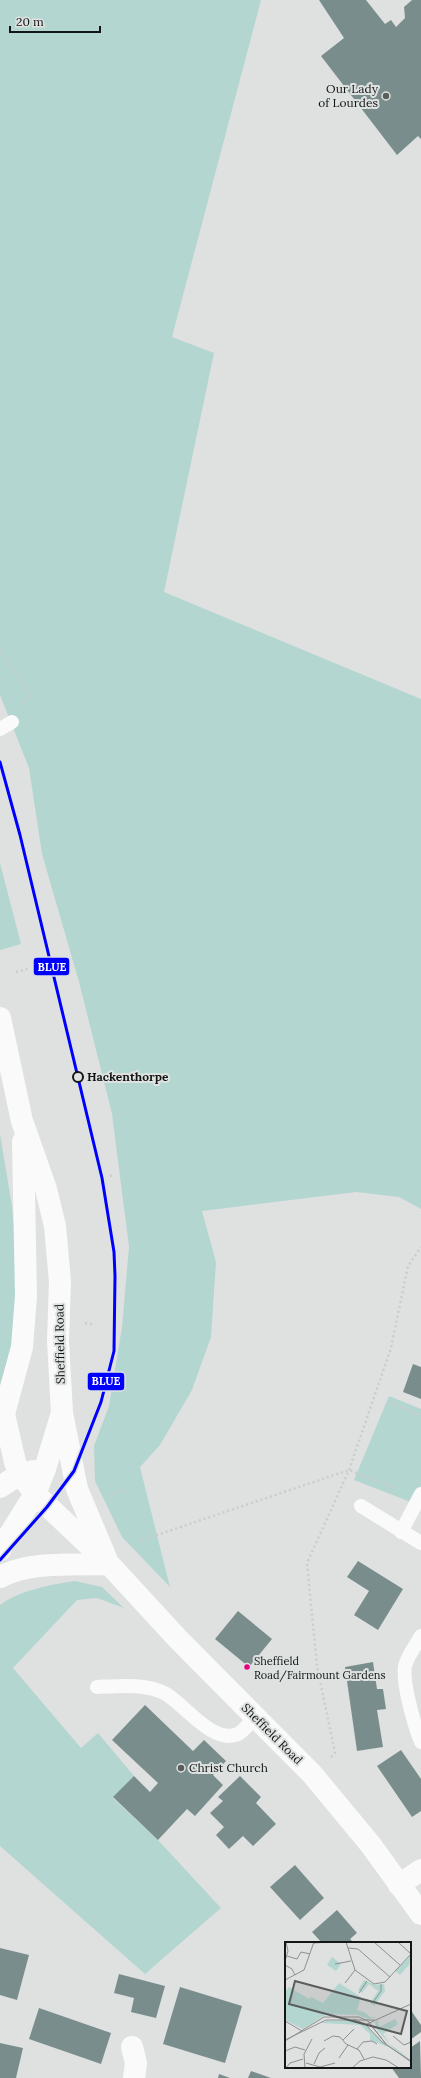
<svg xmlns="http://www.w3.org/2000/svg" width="421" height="2078" font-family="Lora,serif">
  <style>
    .green { fill: #b4d6d0 }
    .building { fill: #798e8c }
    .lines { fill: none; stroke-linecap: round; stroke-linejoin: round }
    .path { stroke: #cbcccc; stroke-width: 2.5; stroke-dasharray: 2 3; stroke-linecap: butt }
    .service { stroke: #fafafa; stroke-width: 14 }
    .minor { stroke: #fafafa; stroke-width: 22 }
    .tertiary { stroke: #fafafa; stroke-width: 22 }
    .tram-1-casing { stroke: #dee2e1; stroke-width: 6 }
    .tram-1 { stroke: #00f; stroke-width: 3 }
    .poi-dot { fill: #5b5d5c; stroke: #dee2e1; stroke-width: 1.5 }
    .stop-dot { fill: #dee2e1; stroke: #141615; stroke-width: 2 }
    .bus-dot { fill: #e5007d; stroke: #dee2e1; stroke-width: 1.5 }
    .labels { text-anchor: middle; stroke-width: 4; stroke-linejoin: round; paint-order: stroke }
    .bus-label { font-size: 11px; fill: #141615; stroke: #dee2e1; text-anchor: start }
    .poi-label { font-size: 12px; fill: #141615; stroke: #dee2e1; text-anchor: end }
    .stop-label { font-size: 12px; font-weight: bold; fill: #141615; stroke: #dee2e1; text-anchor: start }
    .street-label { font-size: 12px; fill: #141615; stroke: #dee2e1 }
    .inset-road { fill: none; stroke: #8e908f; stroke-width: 1 }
    .view { fill: #5b5d5c; fill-opacity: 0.15; stroke: #5b5d5c; stroke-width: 2 }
    .inset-edge { fill: none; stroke: #141615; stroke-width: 2 }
    .line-badge { stroke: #dee2e1; stroke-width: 1.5 }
    .badge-label { font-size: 11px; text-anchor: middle; font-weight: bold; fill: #fff }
  </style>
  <rect width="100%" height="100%" fill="#dfe1e0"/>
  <!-- green -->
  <path class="green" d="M0,0H261L172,337L214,353L164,592L421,699V1209L399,1197L356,1192L202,1211L216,1262L211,1337L192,1390L160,1445L140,1467L170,1587L122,1537L95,1481L94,1446L109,1406L122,1327L129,1247L112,1114L79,982L42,854L29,768L0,695Z
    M0,863L21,944L0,950Z
    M0,1134L12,1206L18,1270L16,1330L0,1385Z
    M389,1396L421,1409V1506L354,1480Z
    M75,1581L102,1587L124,1608L97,1598L77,1600L13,1668L81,1748L98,1733L134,1776L113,1798L158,1840L221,1908L145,1974L0,1846V1605C21,1590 49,1585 75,1581Z"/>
  <!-- building -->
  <path class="building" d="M319,0H366L385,24L391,20L396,27L405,18L404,7L412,0H421V139L418,136L397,155L321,56L344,38Z
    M413,1364L421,1367V1399L403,1392Z
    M358,1561L403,1589L378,1630L354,1615L369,1591L347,1577Z
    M238,1611L272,1639L249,1667L215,1639Z
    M373,1662L377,1689H383L386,1709L377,1710L383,1747L357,1751L345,1667Z
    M145,1705L193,1751L204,1740L226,1761L213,1775L223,1785L195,1816L187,1809L158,1840L113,1797L134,1776L150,1792L158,1783L112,1740Z
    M401,1750L421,1779V1811L412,1817L377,1766Z
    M240,1776L261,1797L256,1803L276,1824L253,1846L243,1836L229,1849L216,1835L224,1827L210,1813L223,1801L218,1797Z
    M295,1865L324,1898L300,1920L270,1887Z
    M337,1910L357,1933L350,1939L354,1943H322L312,1932Z
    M0,1948L29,1955L17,2000L0,1995Z
    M119,1974L165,1986L156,2018L131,2012L134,1998L114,1993Z
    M180,1987L242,2006L225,2063L163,2044Z
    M39,2008L111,2033L101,2064L29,2039Z
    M410,2009L421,2025V2032L410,2040Z
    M420,2041L421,2078H399L391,2067H410V2048Z
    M0,2043L23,2048L16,2078H0Z
    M251,2071L271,2078H248Z
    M219,2074L230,2078H218Z"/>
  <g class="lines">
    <!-- path -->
    <path class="path" d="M0,651L32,696L22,702
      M60,960H62
      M16,972L30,968
      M110,1176L113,1175
      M85,1323L92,1324
      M122,1328L128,1329
      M390,1403L421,1415
      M108,1496L125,1489
      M142,1540L349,1470L398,1489
      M331,1757L335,1753L317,1666L307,1563L349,1470L391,1348L408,1266L421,1247"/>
    <!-- service -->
    <path class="service" d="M0,729L12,722
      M361,1506L421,1543
      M401,1532L421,1494
      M421,1636C416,1645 409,1654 406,1663C400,1677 415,1727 421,1742
      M97,1687C119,1686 146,1683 166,1694C185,1705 213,1745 238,1734C244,1731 250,1722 256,1717"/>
    <!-- minor -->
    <path class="minor" d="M399,1885L421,1870
      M132,2047L136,2063L134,2078"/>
    <!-- tertiary -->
    <path class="tertiary" d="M0,1018L22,1121L46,1189L55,1226L60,1282L58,1341L62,1413L77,1489L106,1558
      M4,1414L15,1462L20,1474L35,1494L109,1564L178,1639L312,1774L370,1844L421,1914
      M0,1422L4,1414L22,1347L26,1296L23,1142
      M0,1487L20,1474L34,1471
      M0,1550L35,1494L45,1469L61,1416
      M0,1577C29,1561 77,1565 109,1564"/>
    <defs>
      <path id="tram-1" d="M0,762L20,835L102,1178L114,1252L115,1276L114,1351L101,1402L74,1471L47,1507L0,1560"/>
    </defs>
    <!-- tram-1 casing -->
    <use href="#tram-1" class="tram-1-casing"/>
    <!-- tram-1 -->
    <use href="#tram-1" class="tram-1"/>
  </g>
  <!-- markers -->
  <g class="poi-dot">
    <circle cx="386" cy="96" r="4"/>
    <circle cx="181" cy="1768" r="4"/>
  </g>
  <circle class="stop-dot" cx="78" cy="1077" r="5"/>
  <circle class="bus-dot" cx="247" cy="1667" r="3.5"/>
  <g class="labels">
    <!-- bus labels -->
    <g class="bus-label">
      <text x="254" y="1665">Sheffield<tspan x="254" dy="14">Road/Fairmount Gardens</tspan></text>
    </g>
    <!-- poi labels -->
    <g class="poi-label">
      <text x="378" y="93">Our Lady<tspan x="378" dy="14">of Lourdes</tspan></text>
      <text x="189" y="1772" text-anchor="start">Christ Church</text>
    </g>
    <!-- stop labels -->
    <g class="stop-label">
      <text x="87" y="1081">Hackenthorpe</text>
    </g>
    <!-- street labels -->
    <g class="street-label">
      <text transform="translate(60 1344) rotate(-91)" y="4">Sheffield Road</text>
      <text transform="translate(272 1734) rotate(45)" y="4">Sheffield Road</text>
    </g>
  </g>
  <!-- overview -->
  <g transform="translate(285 1942)">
    <rect width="126" height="126" fill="#dfe1e0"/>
    <path d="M126,13L124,23L115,33L110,29ZM47,15L56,22L51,29L42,23ZM79,38L90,43L99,42L100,49L89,64L85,61L93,49L84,42L77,51L73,48ZM54,41L76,55L72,68L79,70L85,75H92L83,77L73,73L42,72L18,87L0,78V50L4,45L24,57L26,55L38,61ZM110,77L113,82L98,92L105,102L126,118L110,108L92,88L90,80L93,78L94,85ZM69,78L79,82L103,105L85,98V92L75,83L36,81L42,79Z" fill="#b4d6d0"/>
    <path class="inset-road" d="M61,0L70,28L89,42L100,40L126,12M89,0L115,23M113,0L126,12M29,1L45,0M63,6L73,7L105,35M2,14L12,17L16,10L25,12M0,19L3,9L1,0M50,22L66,19M0,23L7,27L10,33M0,38L19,28L29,0M60,41L70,28M74,51L82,39M93,62L89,59L96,49V42M68,77L80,82L97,100L126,119M0,79L17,89M82,82L126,62M85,82L101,102M108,94L119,103L126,100M0,98L41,78H90M58,98L69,87M0,99L39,75H74L83,79L101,102L126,120M39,99L48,94L55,95L61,102L74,108L79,117M72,107L78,100L87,99L92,102M0,109L10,105L20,108M54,116L63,103M21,121L35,125L50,121M29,122L34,111L40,106M1,126L5,121L18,117M20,126L19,112L27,97M67,126L75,119L88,115L101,118L114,126"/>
    <path class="view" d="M10,39L122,69L116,92L4,62Z"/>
    <rect width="126" height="126" class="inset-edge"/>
  </g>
  <g class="line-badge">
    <rect x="33" y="957" width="37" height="19" rx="4" fill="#00f"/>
    <rect x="87" y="1372" width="38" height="19" rx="4" fill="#00f"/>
  </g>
  <g class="badge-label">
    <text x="52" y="971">BLUE</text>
    <text x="106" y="1385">BLUE</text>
  </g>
  <!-- scale -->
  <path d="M10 26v6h90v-6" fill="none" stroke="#141615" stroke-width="2"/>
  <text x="16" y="26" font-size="12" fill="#141615" stroke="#dee2e1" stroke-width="3" paint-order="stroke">20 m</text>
</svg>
